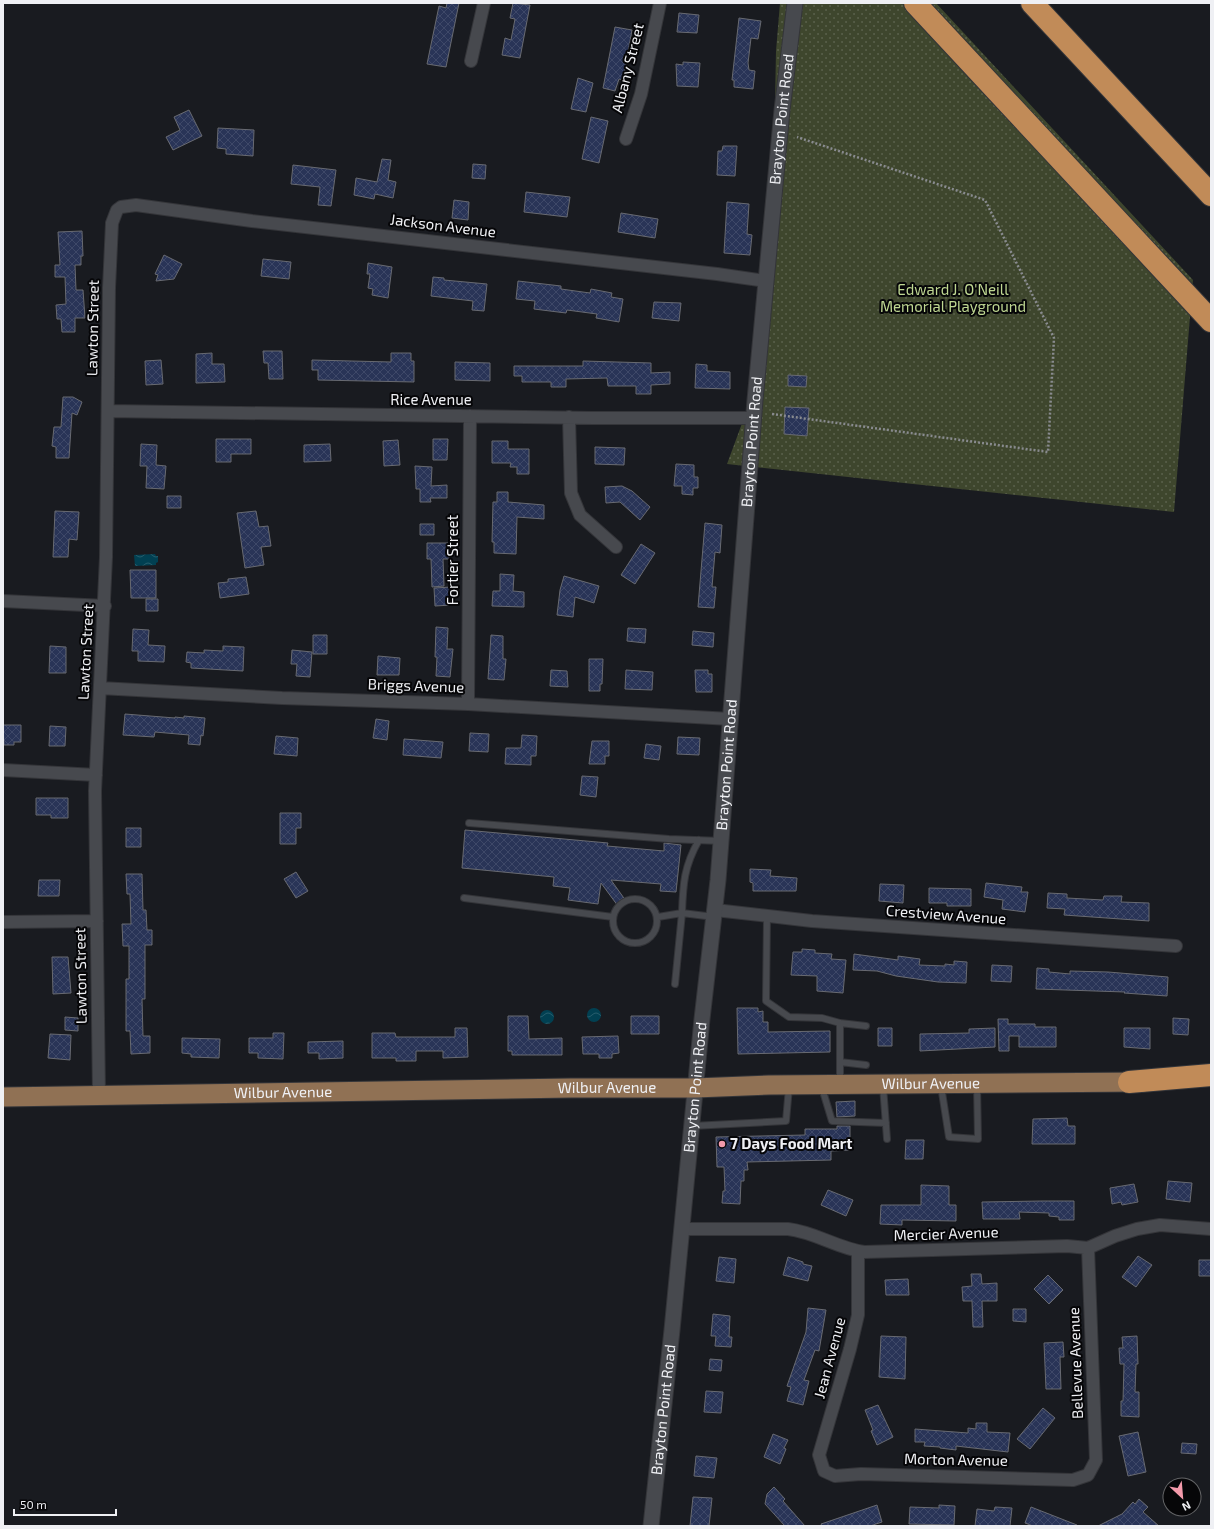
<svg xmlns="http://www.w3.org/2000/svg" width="1214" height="1529" font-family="'Exo 2',sans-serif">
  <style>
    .park { fill: url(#park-dots) }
    .water { fill: url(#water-waves) }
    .building { fill: url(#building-cross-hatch); stroke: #686a71 }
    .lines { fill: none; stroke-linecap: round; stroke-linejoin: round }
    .service-casing { stroke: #343539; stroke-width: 8 }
    .minor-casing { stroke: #343539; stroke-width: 14 }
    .tertiary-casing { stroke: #343539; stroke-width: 17 }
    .primary-casing { stroke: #343539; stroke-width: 21 }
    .motorway-casing { stroke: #343539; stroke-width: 24 }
    .path { stroke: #898b8f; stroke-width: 2.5; stroke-dasharray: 2 2; stroke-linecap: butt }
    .service { stroke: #47494e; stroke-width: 6 }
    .minor { stroke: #47494e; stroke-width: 12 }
    .tertiary { stroke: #47494e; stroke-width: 15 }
    .primary { stroke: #907154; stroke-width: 19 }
    .motorway { stroke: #c18b58; stroke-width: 22 }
    .poi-dot { fill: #f39aab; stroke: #060608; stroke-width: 1.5 }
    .labels { text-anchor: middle; stroke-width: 4; stroke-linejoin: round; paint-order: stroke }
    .street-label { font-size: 15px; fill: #eff0f4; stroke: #060608 }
    .park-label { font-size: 15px; fill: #bfd792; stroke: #060608 }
    .poi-label { font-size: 15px; font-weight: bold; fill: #eff0f4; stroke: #060608; text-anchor: start }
  </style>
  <defs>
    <pattern id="park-dots" width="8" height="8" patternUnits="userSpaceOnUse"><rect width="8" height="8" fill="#3e462d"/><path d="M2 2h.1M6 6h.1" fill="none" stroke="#5a614c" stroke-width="1.8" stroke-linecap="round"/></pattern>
    <pattern id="water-waves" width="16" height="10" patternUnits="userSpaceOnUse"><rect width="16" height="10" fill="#014052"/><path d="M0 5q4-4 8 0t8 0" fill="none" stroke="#265c6c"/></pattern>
    <pattern id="building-cross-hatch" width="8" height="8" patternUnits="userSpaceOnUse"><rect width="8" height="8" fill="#293457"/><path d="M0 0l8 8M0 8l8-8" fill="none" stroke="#3e4868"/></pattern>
  </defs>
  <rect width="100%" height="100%" fill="#191b20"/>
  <!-- park -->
  <path class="park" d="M780,3H936L1193,280L1174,512L727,464L761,372L772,249L776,51Z"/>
  <!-- water -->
  <path class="water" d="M155,554L156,556H158V562L156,563V565L135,566L134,555Z
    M587 1015a7 7 0 1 1 14 0a7 7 0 1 1-14 0Z
    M540 1017a7 7 0 1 1 14 0a7 7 0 1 1-14 0Z"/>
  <!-- building -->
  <path class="building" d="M447,3H459L446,67L427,64L439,6L446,8Z
    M513,3L530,5L520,58L502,55L505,38L511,40L515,19L510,18Z
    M679,13L699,15L697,33L677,32Z
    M739,18L761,21L758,39L751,38L748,63L749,70L755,71L753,89L734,87V80H732Z
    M615,27L632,30L623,80L619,79L615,91L603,88Z
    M683,62L700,63L698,87L677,86L676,64L683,65Z
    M578,78L593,83L586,112L571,109Z
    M189,110L202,136L173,150L166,137L180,130L174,117Z
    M591,117L608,121L599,163L582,159Z
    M218,128L254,130L253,156L226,154V149L217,148Z
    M723,146H737L735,176L717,175L718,151H722Z
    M382,159L391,160L388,180L396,182L393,198L375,194L374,199L354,195L356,178L377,182Z
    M473,164L486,165L485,179L472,178Z
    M293,165L336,170L331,206L318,205L320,187L291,184Z
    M526,192L570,197L567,217L524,212Z
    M454,200L469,202L468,220L452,218Z
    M727,202L749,204L747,234L752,235L750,255L724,253Z
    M621,213L658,219L655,238L618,232Z
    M82,231L83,256H81V265H75L76,290H83L85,318H75V332H62L61,319H57L56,305L66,304L65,277H55V265H60L58,232Z
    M164,255L182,264L174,279L156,281L158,275L155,274Z
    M263,259L291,262L289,279L261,276Z
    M368,263L392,267L388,298L372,295L373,289L368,288L370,274H367Z
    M433,277L444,278V280L487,284L484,311L472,310L473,301L431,296Z
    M518,281L561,286V289L590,293L591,289L612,293L611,297L623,299L619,322L596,318L597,314L567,310L566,313L534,309L535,301L516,299Z
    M654,302L681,303L679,321L652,318Z
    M263,351H282L283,379H269L268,363H264Z
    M212,353V364H224L225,382L196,383V354Z
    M391,353H411V361H414V382L318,380V370H312V360L391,362Z
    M161,360L163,384L146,385L145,361Z
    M583,361L651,363V373L670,372V384L651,385V394H636V386H608L607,378L566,379V387H551V382H522V376H514V366H583Z
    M455,362L490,363V381L455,380Z
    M696,364L707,365V371L730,372V389L695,388Z
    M788,375L807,376L806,387L788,386Z
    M63,397H73L82,402L77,415L72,413L69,458H56V447L52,446L54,427H61Z
    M785,407L809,408L807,436L784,434Z
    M216,439H251V454H231V462H216Z
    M433,439H448L447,460H433Z
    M398,440L400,465L384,466L383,441Z
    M492,441H508V449H529V474H517V467H510L511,463H492Z
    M141,444L157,445L156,465L166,466L164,489L146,488L147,466H140Z
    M330,444L331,461L304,462V445Z
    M595,447L625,448L624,465L595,464Z
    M676,464L694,465V477H698V488H693V495L682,494V486H674Z
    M415,466L432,467L431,486L447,485V498H430L431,502H420V489H416Z
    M622,486L632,491L650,507L640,520L620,502L606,503L605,487Z
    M497,492H508V502L544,505V519L517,517L516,554L494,553V542H492L493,502H497Z
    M167,496H181V508H167Z
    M55,511L79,512L77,540L69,539L68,557H53Z
    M256,511L259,527L268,526L271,546L261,547L264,565L245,568L237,513Z
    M705,523L722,525L720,553L715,552L712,587H716L714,608L698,607Z
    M420,524H434V535H420Z
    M427,543H449V559H443L444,586L432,587L431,559H427Z
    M641,544L655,553L635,584L621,575Z
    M130,570H156V598H131Z
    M500,574L514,575L513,591L524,592V607L492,606L493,591H500Z
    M564,576L599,586L594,603L575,597L573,617L557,615L560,590Z
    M246,577L249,594L220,598L218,583L228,582V579Z
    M451,587L452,605L435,606L434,588Z
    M146,599H158V611H146Z
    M436,627L448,628L447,649H453L450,677L436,676L437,657H435Z
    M628,628L646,629L645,643L627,641Z
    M133,629L149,630L148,645L165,646L164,662L138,661V651H132Z
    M693,631L714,633L713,647L692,645Z
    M313,635H327V654H313Z
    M491,635L503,636V659H506L504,680L488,679Z
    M50,646L66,647V673H49Z
    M223,646L244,647L243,671L191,668V663L186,662L187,652L204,653V650L223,651Z
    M292,650L312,652L310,677L296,676L297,664H291Z
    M378,656L400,658L399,675H377Z
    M589,659H603L602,684H600V691H589Z
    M551,670L567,671L568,687L550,686Z
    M626,670L653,672L652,690L625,689Z
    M695,670H708V674H712V692H696Z
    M125,714L175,718V717L184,718V716L205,718L203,736L201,735L200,745L188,744L189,735L155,732L154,737L123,735Z
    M376,719L389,721L387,740L373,738Z
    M3,725H21V742H14V745H4Z
    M50,726L66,727L65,746H49Z
    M470,733L489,734L488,752L469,751Z
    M522,735L537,736L536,756H531V765L505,764L506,748H521Z
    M276,736L298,738L297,756L274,754Z
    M678,737L700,738L699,755L677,754Z
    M404,739L443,742L441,758L403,755Z
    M592,741H609V756H605V764H589Z
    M646,744L661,746L659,760L644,758Z
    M582,776L598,777L596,797L580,795Z
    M36,798H68V818H51V815H36Z
    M280,813H301V828H296V844H280Z
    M126,828H141V847H126Z
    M465,830L608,843L607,846L664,851V843L681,845L676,892L660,891L661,884L611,880L626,901L618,906L601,883L598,904L568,900L570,888L553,886L554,877L462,868Z
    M750,869L771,870L770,876L797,878L796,891H753V883L750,882Z
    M296,872L308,891L296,898L284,879Z
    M126,874H142L143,910H146L147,930H152V945H145V999H142L143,1036H150V1053L131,1054L130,1031H126V979H129V946H123L122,924H131L130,894H127Z
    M39,880H60L59,896H38Z
    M986,883L1022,887L1021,892H1028L1025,912L1002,909L1003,900L984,897Z
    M880,884L904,885L903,903L879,901Z
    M929,888L971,889V906H947V903H929Z
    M1048,893L1067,894V898L1103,900L1104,896H1122L1121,902L1149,903V921L1064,915L1065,909L1047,908Z
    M802,949L815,950V953L832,954L831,959L846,960L843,993L817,991V976L791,975L793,952H802Z
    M854,954L898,960V956L920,959L919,965L945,966V964L954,965V961L967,962L966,983L938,982L896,976L877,971L853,970Z
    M52,957H68L71,993L53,994Z
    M992,965L1012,966L1011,982L991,981Z
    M1037,968L1049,969V972L1070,974V971L1108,972L1168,977L1167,996L1124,993L1125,992L1036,989Z
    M737,1008H758V1012L763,1011V1022H768V1032L830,1031V1052L738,1054Z
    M508,1016H528L529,1039L562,1038V1055H512V1051H508Z
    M631,1016H659V1034H631Z
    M65,1017L78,1018V1031L65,1030Z
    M1173,1018L1189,1019L1188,1035L1173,1034Z
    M998,1019H1008V1024H1035V1027H1056V1047H1019V1036H1009V1051H999Z
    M455,1028H467L468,1057L443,1058V1051H416V1061H396V1058H372V1033H395L396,1037H455Z
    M878,1028H892V1046H878Z
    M995,1028V1047L920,1051V1034L969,1033V1029Z
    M1124,1028H1150V1049L1124,1047Z
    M273,1033H284L283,1059L258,1058V1053H249V1038H273Z
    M50,1034L71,1035L70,1060L48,1058Z
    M618,1036L619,1053L612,1054V1058H599V1054H583L582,1037Z
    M182,1038L220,1039L219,1058L191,1057V1054L182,1053Z
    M343,1041V1058L319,1059V1053H308V1042Z
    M855,1101V1116L837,1117L836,1102Z
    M1067,1118L1068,1126H1075V1144H1032L1033,1119Z
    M837,1126H850V1150L831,1151V1160L747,1162L748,1170H744V1181H741L740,1204L722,1203L723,1191H725L724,1167H717L716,1137L805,1135V1129H837Z
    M906,1140H924L923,1159H905Z
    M1168,1181L1192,1183L1190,1202L1166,1199Z
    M1134,1184L1138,1202L1122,1205L1121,1202L1112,1204L1110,1188Z
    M921,1185L949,1186V1205H956V1221L902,1220V1225L880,1224L881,1205H921Z
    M828,1190L853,1200L846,1216L821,1205Z
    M1042,1201H1074V1220H1059V1217L1049,1216V1213L1019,1212L1020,1219H983L982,1202Z
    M1138,1256L1152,1265L1136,1287L1122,1277Z
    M719,1257L736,1259L734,1283L716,1281Z
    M788,1257L803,1262V1264L812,1266L808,1281L783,1275Z
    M1199,1260H1211V1276H1199Z
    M971,1274H981L982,1284L997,1283V1301H982L983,1327H973L972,1301H963L962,1287L972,1286Z
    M1048,1275L1063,1290L1049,1304L1034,1289Z
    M908,1279L909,1295H886L885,1280Z
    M808,1308L826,1310L819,1351L815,1350L804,1380L809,1381L803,1405L787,1401L791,1387L787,1386L806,1332Z
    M1013,1309H1026V1322L1013,1321Z
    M713,1314L730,1316L729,1337H732L731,1347L715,1346L716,1336H711Z
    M881,1336L906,1337L905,1379L879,1377Z
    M1137,1336L1138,1364H1136L1135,1392H1139V1417L1121,1416V1401H1123L1124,1364H1120L1119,1348H1123L1122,1337Z
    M1063,1342L1064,1357H1060L1061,1389H1046L1044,1343Z
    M710,1359L722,1360L721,1371L709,1370Z
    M706,1391L723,1392L721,1413L704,1412Z
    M878,1405L893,1437L877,1445L871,1431L873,1430L865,1410Z
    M1043,1408L1055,1418L1030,1449L1017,1439Z
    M976,1423H987V1432L1010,1433L1008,1452L956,1446V1450L940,1448V1447L924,1446L925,1442H915V1429L968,1433V1428L976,1429Z
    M1138,1432L1146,1472L1128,1476L1119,1436Z
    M773,1434L788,1440L784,1448L786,1449L780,1464L764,1457Z
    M1182,1443L1197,1444L1196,1454L1181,1453Z
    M696,1456L717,1458L714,1478L694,1476Z
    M774,1487L785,1499L783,1501L805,1526H785L765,1504L767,1494Z
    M693,1497L712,1498L709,1526H690Z
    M1139,1499L1148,1507L1143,1512L1159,1526H1098L1122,1514L1133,1502L1135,1504Z
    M877,1505L882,1522L870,1526H822L821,1524Z
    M939,1505L955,1506L954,1525L909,1524L910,1507L939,1508Z
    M995,1507L1012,1508L1010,1526H975L977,1509L994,1511Z
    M1031,1507L1077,1525V1526H1033L1025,1523Z"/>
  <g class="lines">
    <defs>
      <path id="service" d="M469,823L669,839L721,841
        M464,898L613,917
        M613 921a22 22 0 1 1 44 0a22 22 0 1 1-44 0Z
        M767,916L766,1001L789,1017L822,1018L840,1023V1083
        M658,917L682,913C683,884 684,866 699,840
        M675,984L682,913L714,917
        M840,1023L866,1026
        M840,1062L866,1065
        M883,1086L887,1139
        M941,1086L949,1137L978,1139L977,1085
        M822,1088L832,1121L886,1123
        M692,1126L786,1121L789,1087"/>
      <path id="minor" d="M471,61L484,3
        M626,139L641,94L660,3
        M108,411L593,418H754
        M569,417L571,493L580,515L616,547
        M3,601L105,606
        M100,688L282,698L468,704L730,719
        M468,704L470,416
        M3,770L96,775
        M715,910L812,921L1176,946
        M3,922L97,921
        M99,1095L95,791L106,557L109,288L112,223L117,210L121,207L136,205L252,221L717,274L766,281
        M682,1229H788C815,1232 837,1248 864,1252L1067,1246L1088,1248L1115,1236L1137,1229L1160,1225L1211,1229
        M858,1252V1315L850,1349L819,1455L824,1471L835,1476L861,1474L1073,1480L1088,1475L1096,1460L1088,1248"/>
      <g id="tertiary">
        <path id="s1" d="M651,1526L672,1330L702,1019L718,880L755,400L782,110L795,3"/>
      </g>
      <g id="primary">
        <path id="s2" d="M3,1097L571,1088H695L769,1085L1143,1082"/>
      </g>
      <path id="motorway" d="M915,3L1211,321
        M1032,3L1211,195
        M1129,1082L1211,1075"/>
    </defs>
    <!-- service casing -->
    <use href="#service" class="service-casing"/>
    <!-- minor casing -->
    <use href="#minor" class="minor-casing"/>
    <!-- tertiary casing -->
    <use href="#tertiary" class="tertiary-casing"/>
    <!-- primary casing -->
    <use href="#primary" class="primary-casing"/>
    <!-- motorway casing -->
    <use href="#motorway" class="motorway-casing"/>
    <!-- path -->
    <path class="path" d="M772,414L1048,452L1054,338L985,200L797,137"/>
    <!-- service -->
    <use href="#service" class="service"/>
    <!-- minor -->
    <use href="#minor" class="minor"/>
    <!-- tertiary -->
    <use href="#tertiary" class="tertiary"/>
    <!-- primary -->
    <use href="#primary" class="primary"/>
    <!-- motorway -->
    <use href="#motorway" class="motorway"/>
  </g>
  <!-- markers -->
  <circle class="poi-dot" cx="722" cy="1144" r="4"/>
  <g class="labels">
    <!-- street labels -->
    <g class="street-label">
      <text transform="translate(628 68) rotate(-76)" y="5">Albany Street</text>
      <text dy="5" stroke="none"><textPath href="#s1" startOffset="1413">Brayton Point Road</textPath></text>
      <text transform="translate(443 226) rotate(7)" y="5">Jackson Avenue</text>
      <text transform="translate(93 328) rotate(-89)" y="5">Lawton Street</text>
      <text x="431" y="405">Rice Avenue</text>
      <text dy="5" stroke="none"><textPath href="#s1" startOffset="1089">Brayton Point Road</textPath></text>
      <text transform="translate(453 560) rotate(-90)" y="5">Fortier Street</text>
      <text transform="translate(86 652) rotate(-87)" y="5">Lawton Street</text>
      <text transform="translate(416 686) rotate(2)" y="5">Briggs Avenue</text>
      <text dy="5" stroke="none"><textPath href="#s1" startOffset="765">Brayton Point Road</textPath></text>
      <text transform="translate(946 915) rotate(4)" y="5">Crestview Avenue</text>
      <text transform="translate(81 976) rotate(-91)" y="5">Lawton Street</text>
      <text dy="5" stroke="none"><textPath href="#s2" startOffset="928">Wilbur Avenue</textPath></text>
      <text dy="5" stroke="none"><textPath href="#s1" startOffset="441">Brayton Point Road</textPath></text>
      <text dy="5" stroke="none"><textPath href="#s2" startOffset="604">Wilbur Avenue</textPath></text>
      <text dy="5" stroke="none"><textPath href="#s2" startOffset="280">Wilbur Avenue</textPath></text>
      <text transform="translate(946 1234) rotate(-2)" y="5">Mercier Avenue</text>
      <text transform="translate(830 1358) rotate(-75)" y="5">Jean Avenue</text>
      <text transform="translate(1076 1363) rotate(-92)" y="5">Bellevue Avenue</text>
      <text dy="5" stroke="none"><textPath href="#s1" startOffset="117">Brayton Point Road</textPath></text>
      <text transform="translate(956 1460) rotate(1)" y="5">Morton Avenue</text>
    </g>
    <!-- park labels -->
    <g class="park-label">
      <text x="953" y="295">Edward J. O'Neill<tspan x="953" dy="17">Memorial Playground</tspan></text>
    </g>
    <!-- poi labels -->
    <g class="poi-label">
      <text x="730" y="1149">7 Days Food Mart</text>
    </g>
  </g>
  <!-- border -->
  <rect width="1214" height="1529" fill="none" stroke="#eff0f4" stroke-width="8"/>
  <!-- north arrow -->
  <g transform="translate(1182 1497) rotate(154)"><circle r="19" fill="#060608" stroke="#636466"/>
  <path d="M0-3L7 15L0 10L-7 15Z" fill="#f39aab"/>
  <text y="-6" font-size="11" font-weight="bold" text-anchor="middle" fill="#eff0f4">N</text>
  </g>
  <!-- scale -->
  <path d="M14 1509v6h102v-6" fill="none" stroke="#eff0f4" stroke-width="2"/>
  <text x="20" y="1509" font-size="12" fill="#eff0f4" stroke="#060608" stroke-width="3" paint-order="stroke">50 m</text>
</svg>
